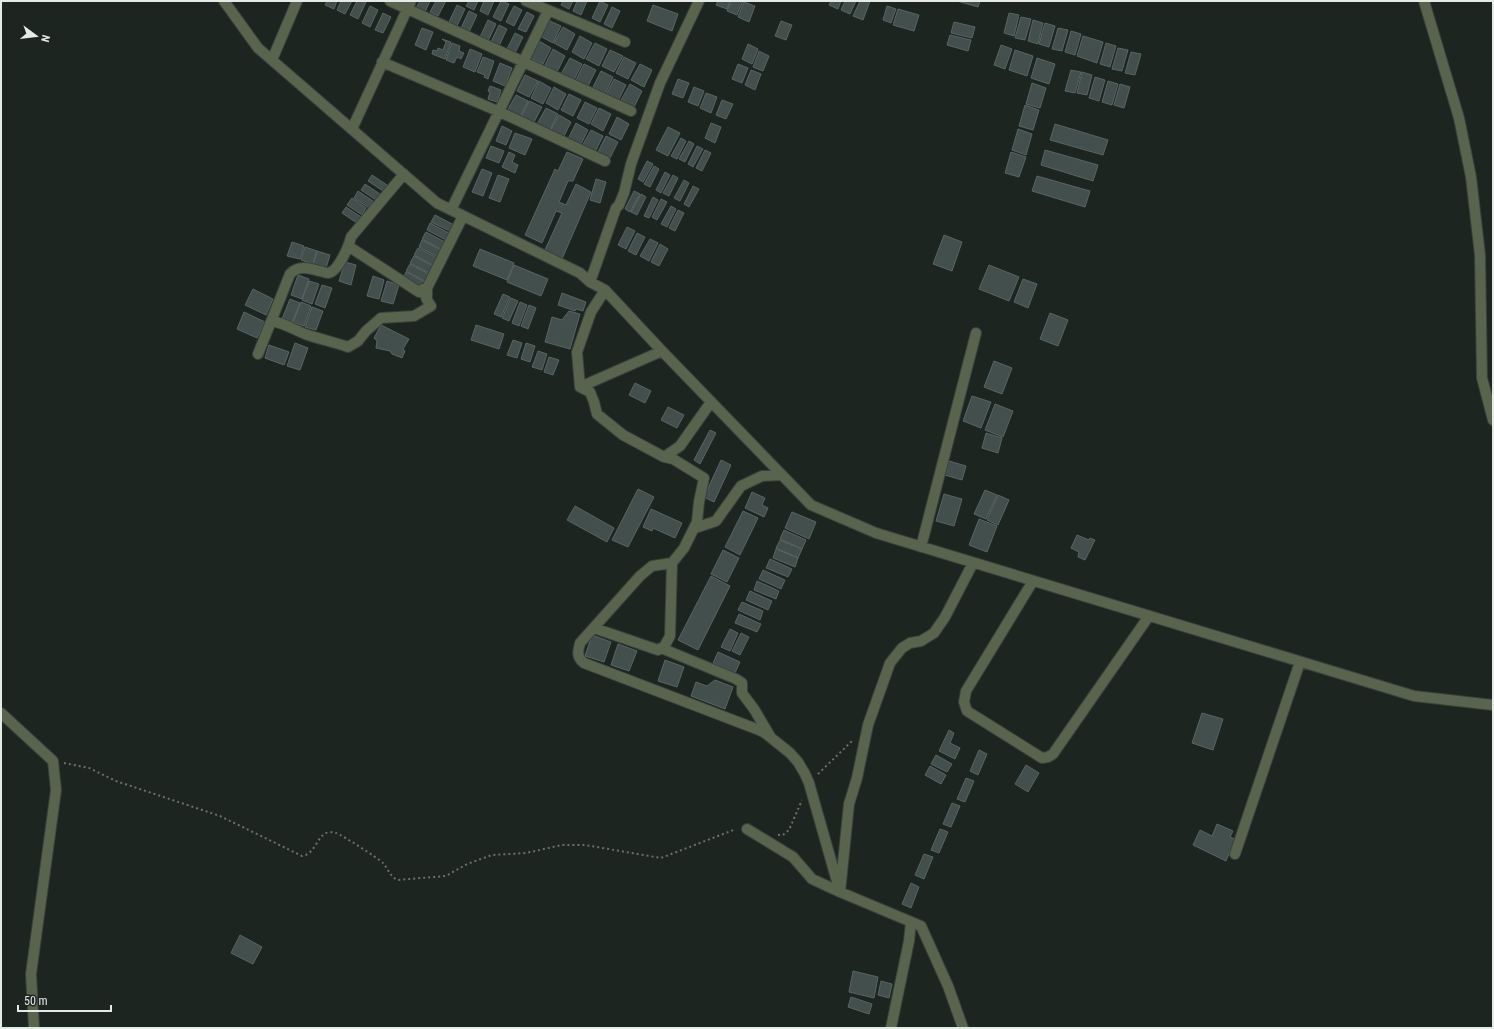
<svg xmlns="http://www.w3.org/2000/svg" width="1494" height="1029" font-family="'Roboto Condensed',sans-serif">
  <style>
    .building { fill: #434f4d; stroke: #596564 }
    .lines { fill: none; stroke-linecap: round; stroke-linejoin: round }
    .minor-casing { stroke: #39413c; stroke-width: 12 }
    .path { stroke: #6b726d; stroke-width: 2; stroke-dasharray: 2 3; stroke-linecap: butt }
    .minor { stroke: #59644f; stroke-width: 10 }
  </style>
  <rect width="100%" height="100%" fill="#1d2520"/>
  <!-- building -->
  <path class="building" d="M327,1H337L334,9L325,5Z
    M341,1H352L345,14L337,10Z
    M357,1L366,2L358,19L350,15Z
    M420,1H430L425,12L416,8Z
    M436,1H446L438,16L430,12Z
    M469,1H478L474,10L466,6Z
    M484,1H494L488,15L480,11Z
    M501,1L509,4L501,21L493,17Z
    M563,1H573L569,9L561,5Z
    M577,1H587L581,15L573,11Z
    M600,1L608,5L600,22L592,18Z
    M718,1H730L727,9L716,5Z
    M731,1H743L737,15L727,11Z
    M831,1H841L838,9L829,5Z
    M845,1H856L850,14L841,10Z
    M860,1H870L863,20L853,16Z
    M957,1H980L978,7Z
    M744,2L755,6L749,22L738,17Z
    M457,5L465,9L457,26L449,22Z
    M653,5L678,14L672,31L647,21Z
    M370,6L378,10L370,27L362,23Z
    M514,6L522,10L514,26L506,22Z
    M887,6L896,9L891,23L883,20Z
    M612,7L620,11L612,28L604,24Z
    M898,9L919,15L914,31L893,25Z
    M469,11L477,15L469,32L461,28Z
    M527,12L534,16L526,32L518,29Z
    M383,13L391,17L383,33L375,30Z
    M1009,13L1019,15L1014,36L1004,33Z
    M1021,17L1031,19L1025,40L1015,38Z
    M488,20L496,24L488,41L480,37Z
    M548,20L561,26L553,43L540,36Z
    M1033,20L1043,23L1038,44L1028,41Z
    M781,21L792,25L786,40L775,36Z
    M954,22L975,27L972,38L951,33Z
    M1045,23L1055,26L1049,47L1039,44Z
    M499,25L507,29L499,46L491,42Z
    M563,27L575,34L567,50L554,43Z
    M422,28L433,32L426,50L415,45Z
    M1058,28L1068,30L1062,51L1052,49Z
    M1071,31L1081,34L1075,55L1065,52Z
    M515,33L523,37L515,53L507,49Z
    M950,35L971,40L968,51L947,45Z
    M580,36L592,43L584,59L572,52Z
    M1083,36L1103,42L1097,63L1077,56Z
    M442,39L451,42L445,59L432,54L433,50L437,51L438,48L443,50L446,42Z
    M539,41L551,48L543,64L530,58Z
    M452,43L460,46L459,51L464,53L461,59L457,57L454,63L446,60Z
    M595,43L607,49L599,66L586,59Z
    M1106,43L1116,46L1110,67L1100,64Z
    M748,44L758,49L752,64L742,59Z
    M1001,45L1012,49L1005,69L994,65Z
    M1118,48L1128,50L1122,71L1112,69Z
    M470,49L482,54L475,72L463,67Z
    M553,49L565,56L557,72L545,65Z
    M610,50L623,56L614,72L602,66Z
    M1015,50L1033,56L1027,76L1009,70Z
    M759,51L769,56L763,71L753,67Z
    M1131,52L1141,54L1135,75L1125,73Z
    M483,57L494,61L488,79L484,77L485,75L477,72Z
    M624,57L636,63L628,79L616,73Z
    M570,58L582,64L574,80L561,74Z
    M1037,58L1055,64L1049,84L1031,78Z
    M500,63L512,68L505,86L493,81Z
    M584,64L596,70L588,86L576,80Z
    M640,64L652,70L644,87L631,80Z
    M738,64L748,68L742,83L732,79Z
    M751,70L761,74L755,90L745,85Z
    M1071,70L1081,72L1075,93L1065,91Z
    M601,71L613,77L605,94L593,87Z
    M1082,72L1092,75L1087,95L1077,93Z
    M525,75L538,81L529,97L517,91Z
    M1095,77L1105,80L1099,101L1089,98Z
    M614,79L626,85L618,101L606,95Z
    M678,79L689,83L683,98L672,94Z
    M539,81L551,88L543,104L531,98Z
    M1108,81L1118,84L1112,105L1102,102Z
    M1032,83L1046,88L1040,108L1026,104Z
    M630,84L642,91L634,107L621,100Z
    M1120,84L1130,87L1124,108L1114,105Z
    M490,86L501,90L497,102L488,99L490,92L488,91Z
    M554,87L566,94L558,110L546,103Z
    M694,87L704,91L698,106L688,102Z
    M706,93L717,97L711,113L700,108Z
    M569,94L581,100L573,116L561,110Z
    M516,95L528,101L520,117L507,111Z
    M722,100L733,104L726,119L716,115Z
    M529,101L542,107L533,124L521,117Z
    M585,102L597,108L589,124L577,118Z
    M1025,105L1039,110L1033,130L1019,126Z
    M546,108L558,114L550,130L537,124Z
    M599,108L611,114L603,131L591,124Z
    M559,115L571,122L563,138L550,131Z
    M617,117L629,124L621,140L609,134Z
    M576,123L588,130L580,146L568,139Z
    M711,123L721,127L715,143L705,138Z
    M1055,124L1108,140L1103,155L1050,140Z
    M502,126L512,131L506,145L496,141Z
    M668,127L680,133L668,156L656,150Z
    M1018,129L1032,134L1026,155L1012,150Z
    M591,130L603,136L595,152L582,146Z
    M515,133L532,139L525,155L509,148Z
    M606,136L618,142L610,158L598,152Z
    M681,138L686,141L677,159L671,156Z
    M689,141L694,144L685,162L679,159Z
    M491,146L504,151L499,163L486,158Z
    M697,146L703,149L693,167L688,164Z
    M705,150L711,153L702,171L696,168Z
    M1045,150L1098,165L1093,181L1041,165Z
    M509,152L515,155L512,162L518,165L515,173L502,167Z
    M567,152L583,159L573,181H568L559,202L566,205L576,184L591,192L562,259L544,252L562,213L556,211L542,243L525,235L555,169L558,171Z
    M1011,152L1026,157L1019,177L1005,173Z
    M647,161L653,164L643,182L638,179Z
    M654,166L659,169L650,187L644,184Z
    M482,169L492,173L483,196L472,192Z
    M665,172L670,175L661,193L656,190Z
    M372,175L387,185L383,191L368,181Z
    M498,175L509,179L500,202L489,198Z
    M673,175L678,178L669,196L663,193Z
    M1037,176L1090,191L1085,207L1032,191Z
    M596,179L606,182L600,203L590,200Z
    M684,180L689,183L680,201L674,198Z
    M365,184L380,194L376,200L361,190Z
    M693,186L699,189L689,207L684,204Z
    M358,191L373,201L369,208L354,198Z
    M634,191L640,194L630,212L625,209Z
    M641,194L646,197L637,215L631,212Z
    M653,197L658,200L649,218L644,216Z
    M352,198L366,208L362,215L347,205Z
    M661,199L667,202L657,220L652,217Z
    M671,206L676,209L667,227L661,224Z
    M346,207L361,217L357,223L342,213Z
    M678,210L684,213L675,231L669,228Z
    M435,215L454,225L450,231L431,222Z
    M430,223L449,233L446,240L427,230Z
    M627,227L635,231L626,249L618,245Z
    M426,232L445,242L441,249L422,239Z
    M637,233L645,237L636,255L628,251Z
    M944,235L962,242L952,271L933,264Z
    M650,239L658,243L649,261L640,256Z
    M422,240L441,250L438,257L419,247Z
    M292,242L304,246L300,259L287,256Z
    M660,244L668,249L659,266L651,262Z
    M305,247L317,251L313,264L301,260Z
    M418,248L437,258L433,265L414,255Z
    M480,249L514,263L507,280L473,266Z
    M317,251L330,255L326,268L313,265Z
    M414,256L433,266L429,273L410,263Z
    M345,262L356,265L351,285L339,281Z
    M410,264L429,274L425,281L406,271Z
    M514,265L548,279L541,296L507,282Z
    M989,265L1019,277L1009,301L979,289Z
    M406,272L425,282L422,289L403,279Z
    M298,275L309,279L302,299L291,295Z
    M373,276L384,280L379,299L367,296Z
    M1023,279L1037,284L1028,308L1014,302Z
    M309,281L319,284L312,304L302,300Z
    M387,281L399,285L393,304L381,301Z
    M322,285L332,288L325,308L315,304Z
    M253,289L273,299L266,315L245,305Z
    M562,293L586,302L583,311L576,309L575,311L558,305Z
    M503,294L510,297L501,317L494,314Z
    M511,298L518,301L509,321L502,318Z
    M290,299L300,303L292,323L282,319Z
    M301,302L311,306L304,326L293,322Z
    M520,302L527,305L519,326L512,323Z
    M529,305L536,308L528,329L521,326Z
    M312,307L323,311L316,330L305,327Z
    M569,311L580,314L570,349L545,342L552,317L562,320Z
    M244,312L265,322L257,338L237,329Z
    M1050,313L1068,320L1058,346L1040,339Z
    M381,325L409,339L403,349L405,351L402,358L392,354L390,351L376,348L377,341L374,338Z
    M476,325L504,334L499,349L471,340Z
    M513,340L522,343L517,358L507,355Z
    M295,343L308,348L300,370L287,366Z
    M526,343L535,346L530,362L521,359Z
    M269,345L289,352L284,365L265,358Z
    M538,351L547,354L542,370L532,367Z
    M549,357L559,360L553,375L544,372Z
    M994,361L1012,368L1002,394L984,387Z
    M635,383L651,391L645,403L629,395Z
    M972,396L991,402L981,428L963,421Z
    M995,404L1013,411L1003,437L985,430Z
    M668,407L684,415L677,428L661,420Z
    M710,430L716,433L700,464L694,460Z
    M986,433L1002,438L998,453L982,448Z
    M721,460L731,465L714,502L704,497Z
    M949,461L966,466L962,480L945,475Z
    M638,489L654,497L628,547L612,540Z
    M985,490L997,495L986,519L974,514Z
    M752,492L765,498L762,505L768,508L764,517L745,508Z
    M944,494L962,499L954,526L936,521Z
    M998,495L1009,500L998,525L987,520Z
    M575,506L614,528L607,542L567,520Z
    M651,509L682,523L675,538L653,528L652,531L643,527Z
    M743,511L758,518L740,555L725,547Z
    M792,512L816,522L809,539L785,528Z
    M979,519L997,526L987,552L969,545Z
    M784,530L806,540L802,549L780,539Z
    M1077,535L1089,540L1090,538L1095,540L1085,560L1078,557L1079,552L1071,548Z
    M780,540L802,549L798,558L776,548Z
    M776,549L798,558L795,567L773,558Z
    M723,550L739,558L727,582L711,574Z
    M770,559L792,569L788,577L766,568Z
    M763,570L785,580L781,589L759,579Z
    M711,576L730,586L698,650L678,640Z
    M757,581L779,591L776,599L754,590Z
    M750,591L772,601L768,610L746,600Z
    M742,602L763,611L760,620L738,610Z
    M739,614L761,624L757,632L735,623Z
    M730,629L738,633L730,651L721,647Z
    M741,633L749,637L740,655L732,651Z
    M592,635L611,642L604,662L585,656Z
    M618,644L637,651L629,671L611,665Z
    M718,652L740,662L735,673L713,663Z
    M665,660L684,667L677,687L658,681Z
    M715,680L733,687L725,709L691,696L696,682L707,686Z
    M1202,713L1223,719L1213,750L1192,743Z
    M949,730L954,733L950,743L960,748L955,759L939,751Z
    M979,750L987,754L978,775L970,771Z
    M936,755L952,764L947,772L931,764Z
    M1026,765L1039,773L1028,792L1015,784Z
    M930,766L946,775L941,784L925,775Z
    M966,778L974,781L965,802L957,799Z
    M952,803L960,806L951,827L943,824Z
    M1217,824L1233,831L1230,837L1235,839L1226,861L1193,845L1200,830L1212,836Z
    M940,829L948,832L939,853L931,850Z
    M924,854L933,857L924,879L915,875Z
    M911,883L919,887L911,908L902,904Z
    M240,935L262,947L253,964L231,953Z
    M853,971L878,977L874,998L849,992Z
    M881,981L892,984L889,998L878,995Z
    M851,997L872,1004L869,1014L848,1007Z"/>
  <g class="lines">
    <defs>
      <path id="minor" d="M224,1L258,48L437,203L580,273L590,282L605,290L662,351L811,505L876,533L1414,696L1493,705
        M390,1L631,111
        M526,1L625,42
        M1424,1L1459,118L1471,177L1480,255L1482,378L1493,420
        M272,60L297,1
        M382,62L500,112L605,161
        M352,129L411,1
        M451,210L548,11
        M348,246L419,292L423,289L427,300V288L463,216
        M590,282L616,208L619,205L624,193L631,164L660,83L699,1
        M605,290L591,312L577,352L580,387L590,392L594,402L597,414L623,435L664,457
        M272,321C286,324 293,329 305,334C319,339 334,342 348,347L358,341L366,331L381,318L414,316L431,306L427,300
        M258,354L290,274C298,265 309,268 319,271C322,271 326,273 328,273C338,272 349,246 351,237L404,174
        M580,387L662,351
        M711,402L680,446L664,457L673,459L704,478L699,502L697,522L684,548L672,563L652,566L640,576L580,643C578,651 576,657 584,663L759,730L765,733L790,753L798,762L805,774L809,783L840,892L921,926L948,986L963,1028
        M695,528L716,521L741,486L762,476L782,475
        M921,547L976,333
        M1033,581L966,691L964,702L967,711L1042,758L1048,757L1053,754L1149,616
        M594,628L658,650L664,647L670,636L672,563
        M661,648L736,679L742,683V693L754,709L770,736
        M1,713L53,761L56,790L31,974L34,1028
        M747,829L793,857L812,879L840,892L849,804L857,778L868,725L890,663L902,648L910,643L921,641L934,633L945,617L973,563
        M1235,854L1300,662
        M891,1028L909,941L911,922"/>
    </defs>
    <!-- minor casing -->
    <use href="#minor" class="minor-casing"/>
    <!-- path -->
    <path class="path" d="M64,763L89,768L116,781L220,816L302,856C315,854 317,837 326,833C329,832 333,832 336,833C342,835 378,858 383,863C388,869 390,876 397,880L446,876L467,864L492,855L526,853L562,845H585L661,858L736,829
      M818,774L853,740
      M778,835H783L789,830L802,800"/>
    <!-- minor -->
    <use href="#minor" class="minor"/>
  </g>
  <!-- border -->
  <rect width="1494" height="1029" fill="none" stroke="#e5eae7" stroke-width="4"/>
  <!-- north arrow -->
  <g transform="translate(36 36) rotate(105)" stroke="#1d2520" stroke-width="3" paint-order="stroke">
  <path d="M0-3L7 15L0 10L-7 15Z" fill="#e5eae7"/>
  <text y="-6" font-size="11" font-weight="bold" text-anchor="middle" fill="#e5eae7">N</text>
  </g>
  <!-- scale -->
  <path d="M18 1005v6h93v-6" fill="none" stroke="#e5eae7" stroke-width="2"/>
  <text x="24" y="1005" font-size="12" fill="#e5eae7" stroke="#1d2520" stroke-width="3" paint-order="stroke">50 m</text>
</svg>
